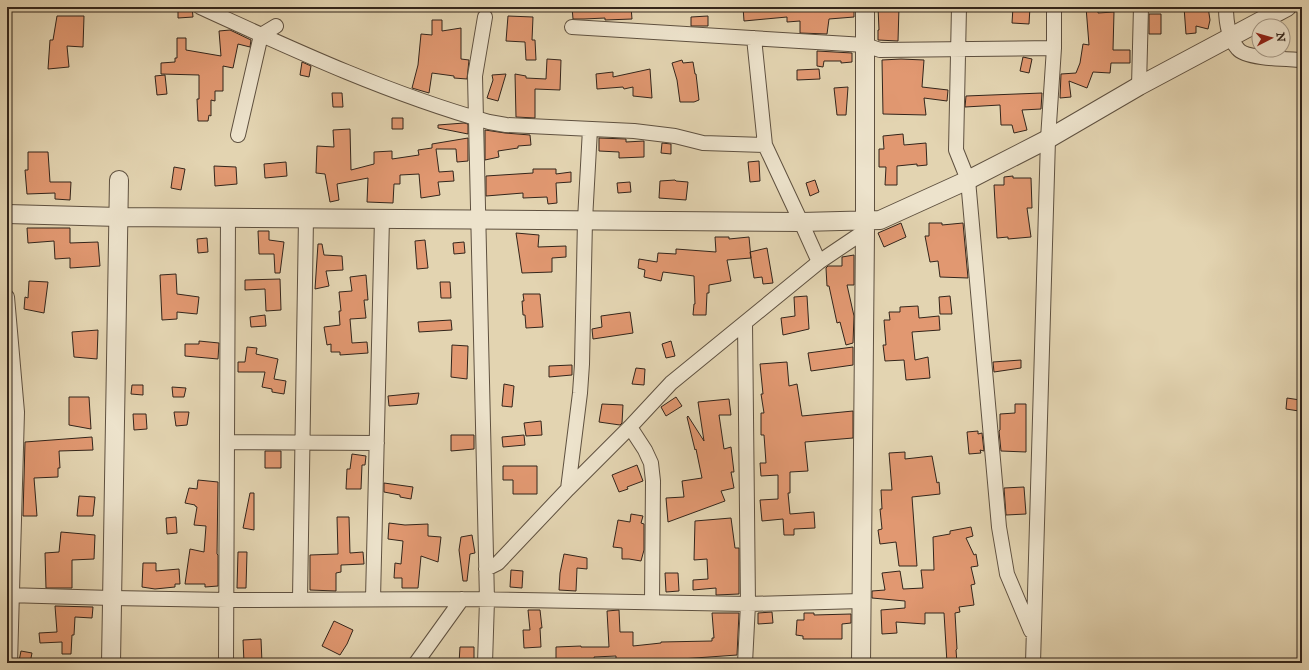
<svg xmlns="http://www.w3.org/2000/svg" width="1309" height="670" font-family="'IM FELL English',serif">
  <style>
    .building { fill: #e19871; stroke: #33251b }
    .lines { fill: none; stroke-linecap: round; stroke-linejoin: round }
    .minor-casing { stroke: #5f5140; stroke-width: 16 }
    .tertiary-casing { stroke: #5f5140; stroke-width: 20 }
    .minor { stroke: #ede3cc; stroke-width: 14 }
    .tertiary { stroke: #ede3cc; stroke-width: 18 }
  </style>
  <rect width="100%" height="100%" fill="#e3d4b1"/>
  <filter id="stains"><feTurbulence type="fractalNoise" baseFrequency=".005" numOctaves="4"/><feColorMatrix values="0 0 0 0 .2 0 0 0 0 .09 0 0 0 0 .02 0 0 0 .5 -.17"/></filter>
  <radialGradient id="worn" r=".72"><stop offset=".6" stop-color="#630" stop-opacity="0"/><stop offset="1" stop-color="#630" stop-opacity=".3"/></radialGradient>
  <!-- building -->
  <path class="building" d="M178,7H192L193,17L178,18Z
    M572,7H631L632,19L605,20V18L584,19H573Z
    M743,7H831V9L854,10V17L829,19L827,34L800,33V21L787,22V17L744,21Z
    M878,7H899L898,41L878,40V30H879Z
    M1013,7H1030L1029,24L1012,23Z
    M1086,7H1098V13L1114,12L1113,50H1130V63H1111L1110,73L1093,72L1087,88L1069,81L1071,97L1060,98L1061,74L1076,73L1080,63L1083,44L1089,45Z
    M1184,7H1195V8L1208,7L1210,20L1208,29L1196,26V33L1186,34Z
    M1149,14H1161V34H1149Z
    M57,16H84L83,47L67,46L69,67L48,69L50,40H53Z
    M508,16L533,17L532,40H535L536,60H526L525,42L506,41Z
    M708,16V26H691V17Z
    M432,20H442V31L461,28V59L469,60L467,79L454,78V76L432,73L429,93L412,88L418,65L421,34L432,35Z
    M230,30L251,40L250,47L238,44L233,68L223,66V91H215V101L211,100V116L209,115L208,121H198L197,99H199V75L161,74V63L175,62V58H177V38H186V50L221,56L219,31Z
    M817,51L852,53V62L841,63V61H824L823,67L817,66Z
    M1023,57L1032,59L1029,73L1020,71Z
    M547,59L561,60L560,90L535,89V118L516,117L515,74L526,76V78L546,79Z
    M901,59L924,60L922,87L948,90L947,101L924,98L926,115L883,114L882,60Z
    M682,60L683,63L693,62L695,74H696L699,100L694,102H680L677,80L672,63Z
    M302,62L311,66L309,77L300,75Z
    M650,69L652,98L633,96V87L624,89L623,87L597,89L596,74L613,72V77Z
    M819,69L820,79L797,80V70Z
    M506,74L498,101L487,98L493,80L492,75Z
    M165,75L167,94L157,95L155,76Z
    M848,87L846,115H837L834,88Z
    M332,93H342L343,107H333Z
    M1042,93L1041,109L1022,110L1027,130L1014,133L1012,125H1001L1000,105L965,107L966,96Z
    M392,118H403V129H392Z
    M464,123L468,124V134L438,128V125Z
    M350,129L351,170L374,164V152L392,151V159L419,155L418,150L432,148V144L468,138V161L457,162L456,149H436L439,172L453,171L454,181L438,182L440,195L421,198L419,174L400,175V184H394L393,203L367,202L368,178L337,184L339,200L330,202L325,174L316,173L317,146L334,147L333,130Z
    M485,130L505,133L530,135L531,145L518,146V148L498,151L499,157L485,160Z
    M903,134L904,145L926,143L927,165L917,166V164L897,166V185H885L886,167H879V149H884L883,136Z
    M599,138L626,139V142L644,141V157L619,158V152L599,151Z
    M662,143L671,144V154L661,153Z
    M28,152H48L50,182H71L70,200L55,199V193L27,194L25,170H28Z
    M759,161L760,181L750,182L748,162Z
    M286,162L287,176L265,178L264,164Z
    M214,166L236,167L237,184L215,186Z
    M174,167L185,169L181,190L171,188Z
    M533,169H556V174L571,172V182L556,183L557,203L548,204L547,197L523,198V193L486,196V176L533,173Z
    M1013,176V178H1031L1032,208H1027L1031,237L1008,239V237L997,238L994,185H1004V177Z
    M675,180L676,181L688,182L686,200L659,198L660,181Z
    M815,180L819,192L810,196L806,183Z
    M630,182L631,192L618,193L617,183Z
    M901,223L906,237L884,247L878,233Z
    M929,223H942V225L963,223L968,278L940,277L938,261L930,262L925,236H929Z
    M27,228H70V243L98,242L100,266L70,268V258L55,259L54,241L28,243Z
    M258,231H269V240L284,242L280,273H275L274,254H259Z
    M516,233L539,235L538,247L566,246V257L552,258V272L522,273Z
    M715,237H729V239L749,237L751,258L727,260L731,281L709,285V293H707L706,315H693L694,304H695L694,276L663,272L661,281L644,277L645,270L638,268L639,259L657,262L658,253L676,254V249L716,252Z
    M207,238L208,252L198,253L197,239Z
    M425,240L428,268L417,269L415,241Z
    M464,242L465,253L454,254L453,243Z
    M318,244H322L324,255L342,256L343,270L326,271L329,286L315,289Z
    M767,248L773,283L763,284L762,277L754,278L750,252Z
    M854,255V285H847L854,316L853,343L846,345L840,322L837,323L829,286H827L826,268L828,266H842V257Z
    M176,274L177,294L199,297L197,314L177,312V319L162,320L160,275Z
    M366,275L368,300H364L366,318L350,319L352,343L367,342L368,353L340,355V352H331V344L327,345L324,327L340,325L339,311H341L339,292L352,291L350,277Z
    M280,279L281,310L266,311L265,289L245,290V280Z
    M29,281L48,282L44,313L24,309L25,297L28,298Z
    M440,282H450L451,298H441Z
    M523,294H540L543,327L526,328L525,315H523L522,301H524Z
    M807,296L809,329L783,335L781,318L795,316L794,297Z
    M950,296L952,314H940L939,297Z
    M918,306L919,318L939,316L940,330L912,332L915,360L928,357L930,378L906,380L904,360L885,361L883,345H886L884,320H890L889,312H900V307Z
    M630,312L633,333L593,339L592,329L602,327L601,316Z
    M265,315L266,326L251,327L250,317Z
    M451,320L452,330L419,332L418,322Z
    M98,330L97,359L74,357L72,332Z
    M199,341L219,343L218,359L185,356V344H199Z
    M671,341L675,356L666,358L662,344Z
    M452,345L468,346L467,379L451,377Z
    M247,347L257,348L256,354L278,359L274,379L286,381L284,394L272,392V389L262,387L265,372H238V362H245Z
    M853,347V365L811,371L808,353Z
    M1021,360V368L994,372L993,362Z
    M787,362L789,386L797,384L802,416L853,411V438L805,442L808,471L790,472V493H788L790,514L814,512L815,528L794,529V535H784L783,519L762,521L760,500L778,499V475L761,476L760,463H766L764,435H761V413H764L761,394H763L760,364Z
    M572,365V375L549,377V366Z
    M636,368L645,369L644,385L632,384Z
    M504,384L514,386L512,407L502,406Z
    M132,385H143V395L131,394Z
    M172,387L186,388L184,397H173Z
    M419,393L417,404L389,406L388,396Z
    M69,397H89L91,429L69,425Z
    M676,397L682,406L666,416L661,407Z
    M1287,398L1300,400L1299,411L1286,409Z
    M729,399L731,415H719L724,449L731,447L734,472H731L734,488L721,491L725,501L668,522L666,498L684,497L682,481L702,478L696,449L695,450L687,417L688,416L704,441L698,402Z
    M602,404L623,405L622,423L620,425L599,422Z
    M1015,404H1026V452L1001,451L999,431L1000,430V414L1015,413Z
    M174,412H189L187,425L176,426Z
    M133,414H146L147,429L134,430Z
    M541,421L542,435L526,436L524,423Z
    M978,431V434L982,433L984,451L980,450L981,453L969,454L967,432Z
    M451,435H474V449L451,451Z
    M524,435L525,445L503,447L502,437Z
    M92,437L93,450L59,451L60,468H58V477L34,478L37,516H23L25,442Z
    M265,451H281V468H265Z
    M905,452V459L932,456L937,483L939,482L940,494L912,497L917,566H899L896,542L880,544L878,530L882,529L880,509H882L881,490H892L889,453Z
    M352,454L366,456L365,465H362L361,489H346L347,469H350Z
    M637,465L643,481L627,487L628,489L619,492L612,475Z
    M503,466H537V494H513V480H503Z
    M198,480L218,482L217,554L218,555V586L205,587V584H185L190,549L204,552L206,526L194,525L197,507L195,506V505L185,503L189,488L197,489Z
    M384,483L413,487L411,499L400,497V495L384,492Z
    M1024,487L1026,514L1006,515L1004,488Z
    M250,493H254V530L243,528Z
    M79,496L95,497L93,516H77Z
    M631,514L643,516L641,523L644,524V550L641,561L629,559H622V548L613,547L618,520L630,522Z
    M176,517L177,533L167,534L166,518Z
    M337,517H349L350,553L363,552L364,564L341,565V572L336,573V591L310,590V555L338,554Z
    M731,518L735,548H739V594L716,595V588L693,590V580L708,579L707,559L694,560L695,521Z
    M389,523L405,525L428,524V536L441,537L438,562L421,556L418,588H402V578H394L395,563L401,564L403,541L388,539Z
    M971,527L973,536L966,538L974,555L976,554L978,566L971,567L975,584L971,585L974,605L959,607L960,612L955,613L957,649L956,650L957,663H947L944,613H925V624L896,622L897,633L882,634L881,610L905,608V601L872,598V591L885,590L882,573L900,571L903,589L923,588L921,570H934L933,537L950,534V531Z
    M61,532L95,535L94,559L72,560V588H46L45,553L59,552Z
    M472,535L475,553L470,554L467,581H463L459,550L461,537Z
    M238,552H247L246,588H237Z
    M564,554L587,558V569L577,568L576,591L559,590L560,573Z
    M143,563H156V571L179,569L180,584H175V587L155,589L142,587Z
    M511,570L523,571L522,588L510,587Z
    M665,573H678L679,591L666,592Z
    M55,606L93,607L92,618L75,617L74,635H72L71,654H62V642L40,643L39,633L57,632Z
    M528,610H540L542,628H540L541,647L524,648L523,630H530Z
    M619,610L620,632H633V646L661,643V642L712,641V638H714L712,613H739L737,655L681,659L682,663H616V656L594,657L595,663H556V647L581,646V647H609L607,611Z
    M772,612L773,623L758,624V613Z
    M804,613H814V615L851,614V623L842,624V639H803V636L796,635L797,620H804Z
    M334,621L353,630L347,644L340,655L322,646Z
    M261,639L262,663H244L243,640Z
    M460,647H474V663H459Z
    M21,651L32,653L30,663L19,661Z"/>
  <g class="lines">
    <defs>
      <path id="minor" d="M200,7C294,50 389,94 489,122L506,125L634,131L675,136L703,143L765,145
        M959,7L956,150L968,180L999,527L1007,574L1031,631
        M1226,7C1226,21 1228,38 1238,49C1246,59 1288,59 1302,60
        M485,17L475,76L487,600L485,663
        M572,27L865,45L880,50L1054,48
        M754,38L765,145L801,222L819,262
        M1139,86L1141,7
        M238,135L261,35L276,26
        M7,297L17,412L10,663
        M745,323L748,604L745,663
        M630,427L645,450L651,463L653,481L652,602
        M227,442L377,443
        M568,489L580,393L582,364L585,220L590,129
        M486,569L498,563L568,489L630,427L671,383L819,262L865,231
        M7,595L112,598L227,600L462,599L748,604L861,601
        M300,599L306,218
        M373,599L382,218
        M226,663L228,217
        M416,663L462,599
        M1033,663L1048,139L1054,48V7"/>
      <path id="tertiary" d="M7,214L119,217L801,222L880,220L968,180L1048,139L1139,86L1287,7
        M111,663L119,180
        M861,663L865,231V7"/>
    </defs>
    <!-- minor casing -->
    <use href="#minor" class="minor-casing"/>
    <!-- tertiary casing -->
    <use href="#tertiary" class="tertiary-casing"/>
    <!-- minor -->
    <use href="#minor" class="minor"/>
    <!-- tertiary -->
    <use href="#tertiary" class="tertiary"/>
  </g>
  <!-- margin -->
  <rect width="1309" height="670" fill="none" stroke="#e3d4b1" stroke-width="24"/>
  <rect x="8" y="8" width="1293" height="654" fill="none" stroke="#33251b" stroke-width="2"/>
  <rect x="12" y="12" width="1285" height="646" fill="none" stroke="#33251b"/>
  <!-- north arrow -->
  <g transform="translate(1271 38) rotate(84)"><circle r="19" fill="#ede3cc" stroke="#a39785"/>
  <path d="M0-3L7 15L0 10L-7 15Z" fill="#8f2418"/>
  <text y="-6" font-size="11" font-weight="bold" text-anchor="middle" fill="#33251b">N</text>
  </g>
  <rect width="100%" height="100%" filter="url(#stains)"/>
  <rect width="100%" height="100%" fill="url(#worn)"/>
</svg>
